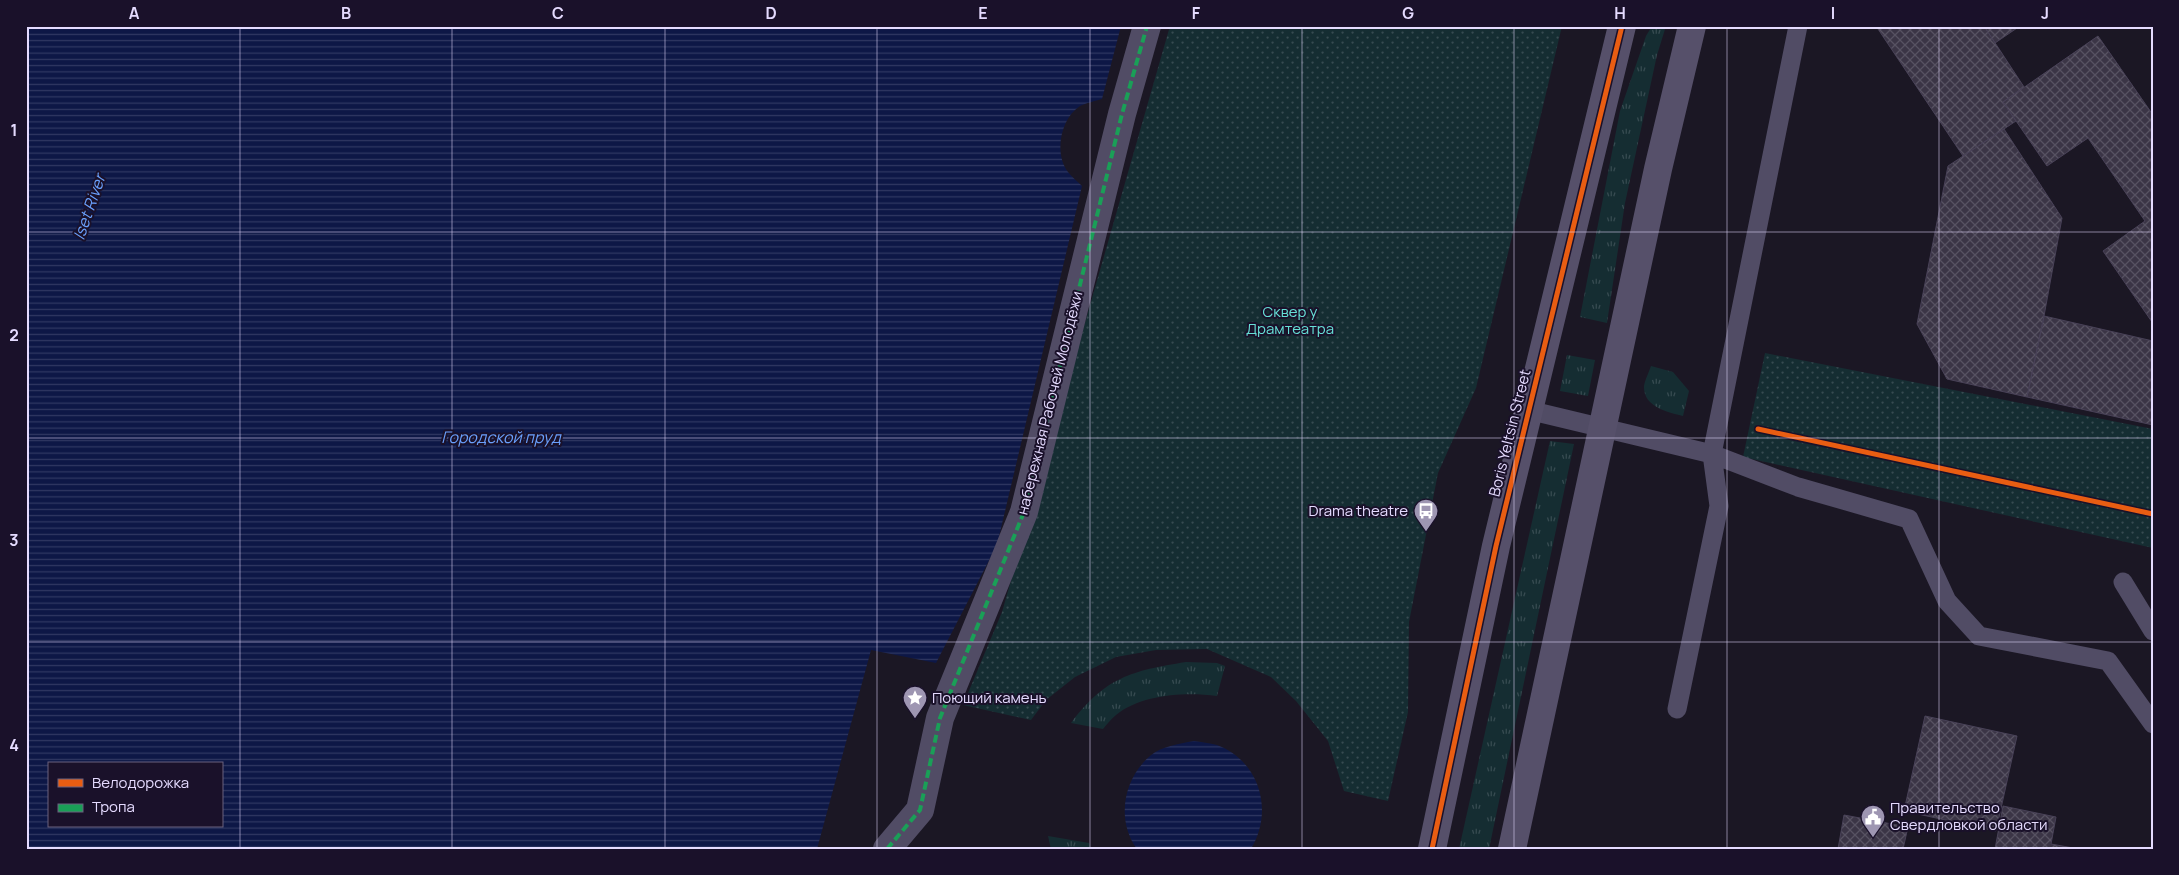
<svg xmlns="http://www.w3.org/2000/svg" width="2179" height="875" font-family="Manrope,sans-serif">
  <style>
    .grass { fill: url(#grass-tufts) }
    .park { fill: url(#park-dots) }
    .water { fill: url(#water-rules); fill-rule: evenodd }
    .building { fill: url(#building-cross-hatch); stroke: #494258 }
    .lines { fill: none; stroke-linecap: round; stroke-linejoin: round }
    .lane { stroke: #514c65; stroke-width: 19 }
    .street { stroke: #514c65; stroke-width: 28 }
    .secondary { stroke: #56506a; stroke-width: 28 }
    .quiet { stroke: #1a9f57; stroke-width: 4; stroke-dasharray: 8 4; stroke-linecap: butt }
    .cycleway-casing { stroke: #1a112a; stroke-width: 8 }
    .cycleway { stroke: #e95d12; stroke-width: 5 }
    .grid { fill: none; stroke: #e5dbff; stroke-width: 1; stroke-opacity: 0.55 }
    .labels { text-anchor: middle; stroke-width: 4; stroke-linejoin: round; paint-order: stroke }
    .park-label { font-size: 15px; fill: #66dfd6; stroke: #1a112a }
    .street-label { font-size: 15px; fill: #e5dbff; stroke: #1a112a }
    .poi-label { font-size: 15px; fill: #e5dbff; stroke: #1a112a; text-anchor: start }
    .water-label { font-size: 16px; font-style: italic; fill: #6aa0fd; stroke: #1a112a }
    .neatline { fill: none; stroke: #e5dbff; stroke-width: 2 }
    .grid-label { font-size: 16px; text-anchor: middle; font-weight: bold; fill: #e5dbff }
  </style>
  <defs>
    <pattern id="grass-tufts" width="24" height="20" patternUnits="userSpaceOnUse" patternTransform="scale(1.25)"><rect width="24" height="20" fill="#152d32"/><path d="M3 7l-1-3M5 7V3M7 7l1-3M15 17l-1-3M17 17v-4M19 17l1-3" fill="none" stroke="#374b51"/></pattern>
    <pattern id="park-dots" width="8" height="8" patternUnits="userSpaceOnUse" patternTransform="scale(1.25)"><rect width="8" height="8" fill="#152d32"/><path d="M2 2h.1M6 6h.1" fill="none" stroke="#374b51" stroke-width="1.8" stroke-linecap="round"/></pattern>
    <pattern id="water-rules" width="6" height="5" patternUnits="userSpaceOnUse" patternTransform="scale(1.25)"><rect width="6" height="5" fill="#0d1746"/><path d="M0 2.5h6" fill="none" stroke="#303862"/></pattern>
    <pattern id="building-cross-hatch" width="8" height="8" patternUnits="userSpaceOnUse" patternTransform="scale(1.25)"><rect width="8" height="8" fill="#3b3546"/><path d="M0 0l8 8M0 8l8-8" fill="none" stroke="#575262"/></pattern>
  </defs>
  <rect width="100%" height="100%" fill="#1b1724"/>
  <!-- grass -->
  <path class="grass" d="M1652,26H1666L1657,55L1625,203L1607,323L1580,317L1620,111L1646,36Z
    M1567,355L1595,360L1588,396L1560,391Z
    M1651,366L1673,372L1689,391L1683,416C1668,412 1643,407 1644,386C1645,380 1649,372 1651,366Z
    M1550,441L1574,444L1489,849H1459Z
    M1186,662L1217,663L1225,666L1217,696C1186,692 1142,694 1116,715C1111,719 1107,724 1103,729L1071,723C1106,677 1131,671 1186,662Z
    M1048,836L1089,843L1091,849H1051Z"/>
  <!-- park -->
  <path class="park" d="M1170,26H1562L1476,388L1438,473L1409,622L1408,712L1388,801L1344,791L1328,741L1296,701L1271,677L1207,649L1156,650L1116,657L1075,677L1046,700L1031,720L963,705L1002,612Z
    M1765,353L2153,429V548L1743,457Z"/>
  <!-- water -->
  <path class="water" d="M26,26H1121L1102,99C1095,101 1086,103 1080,106C1060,119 1054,154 1068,172C1072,177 1078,182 1082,186L997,545L936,663L871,650L817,849H26ZM49,764H221V826H49Z
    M1194,741C1201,742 1210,743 1217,745C1260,761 1274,811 1251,849H1137C1116,821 1123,779 1150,756C1162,746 1178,744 1194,741Z"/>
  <!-- building -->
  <path class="building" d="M1876,26H1984L2024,87L2003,102L2016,121L1963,156Z
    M1984,26H2020L1995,43Z
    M2098,36L2153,115L2152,322L2103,251L2145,221L2088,138L2047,166L2003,102Z
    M2004,129L2062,218L2044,316L2027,397L1947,379L1917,324L1948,166Z
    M2044,316L2153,341V425L2027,397Z
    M1925,716L2017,736L1996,831L1904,811Z
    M2003,806L2056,817L2051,844L2079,849H1995Z
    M1844,815L1908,827L1903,849H1838Z"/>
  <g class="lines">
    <!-- lane -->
    <path class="lane" d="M1528,410L1712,454L1798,487L1909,519L1947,601L1979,636L2108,661L2153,724
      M2123,582L2153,631
      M1677,709L1719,506L1712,454L1798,26"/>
    <!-- street -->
    <path class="street" d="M887,849L920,810L940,718L1024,512L1122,114L1147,26"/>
    <!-- secondary -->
    <path class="secondary" d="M1432,849L1496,546L1622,26
      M1512,849L1658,169L1692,26"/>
    <!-- quiet -->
    <path class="quiet" d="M887,849L920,810L940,718L1024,512L1122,114L1147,26"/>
    <defs>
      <path id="cycleway" d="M1758,429L2153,514
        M1432,849L1496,546L1622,26"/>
    </defs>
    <!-- cycleway casing -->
    <use href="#cycleway" class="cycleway-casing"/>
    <!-- cycleway -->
    <use href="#cycleway" class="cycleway"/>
  </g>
  <!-- grid -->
  <path class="grid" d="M240,26V849M452,26V849M665,26V849M877,26V849M1090,26V849M1302,26V849M1514,26V849M1727,26V849M1939,26V849M26,232H2153M26,438H2153M26,642H2153"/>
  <!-- icons -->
  <defs>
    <symbol id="bus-pin" viewBox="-11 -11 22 30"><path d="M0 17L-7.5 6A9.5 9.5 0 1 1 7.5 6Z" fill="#9e96b2" stroke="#1a112a"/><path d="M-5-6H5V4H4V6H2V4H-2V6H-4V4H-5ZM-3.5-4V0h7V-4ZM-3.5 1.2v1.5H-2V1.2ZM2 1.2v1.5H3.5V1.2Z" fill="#fff"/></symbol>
    <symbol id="sight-pin" viewBox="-11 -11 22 30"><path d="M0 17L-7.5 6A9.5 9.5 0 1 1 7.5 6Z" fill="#9e96b2" stroke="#1a112a"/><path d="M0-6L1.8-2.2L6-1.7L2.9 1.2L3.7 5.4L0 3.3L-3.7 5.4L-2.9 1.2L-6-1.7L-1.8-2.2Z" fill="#fff"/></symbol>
    <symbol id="civic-pin" viewBox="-11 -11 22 30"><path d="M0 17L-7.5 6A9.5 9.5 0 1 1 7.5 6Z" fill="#9e96b2" stroke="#1a112a"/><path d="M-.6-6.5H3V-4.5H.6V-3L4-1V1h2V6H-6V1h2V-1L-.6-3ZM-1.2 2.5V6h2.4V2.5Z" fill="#fff"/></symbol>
  </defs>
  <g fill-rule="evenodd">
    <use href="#bus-pin" x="1412" y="497" width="28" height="38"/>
    <use href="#sight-pin" x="901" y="684" width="28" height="38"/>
    <use href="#civic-pin" x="1859" y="803" width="28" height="38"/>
  </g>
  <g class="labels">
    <!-- park labels -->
    <g class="park-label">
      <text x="1290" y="317">Сквер у<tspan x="1290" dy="17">Драмтеатра</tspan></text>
    </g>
    <!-- street labels -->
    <g class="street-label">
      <text transform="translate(1050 403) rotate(-76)" y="5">набережная Рабочей Молодёжи</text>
      <text transform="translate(1510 433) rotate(-76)" y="5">Boris Yeltsin Street</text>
    </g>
    <!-- poi labels -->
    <g class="poi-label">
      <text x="1408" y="516" text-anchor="end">Drama theatre</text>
      <text x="932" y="703">Поющий камень</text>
      <text x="1890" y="813">Правительство<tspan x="1890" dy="17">Свердловкой области</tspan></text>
    </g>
    <!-- water labels -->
    <g class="water-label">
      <text transform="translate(89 207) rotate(-71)" y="6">Iset River</text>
      <text x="501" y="443">Городской пруд</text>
    </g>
  </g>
  <!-- border -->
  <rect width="2179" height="875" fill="none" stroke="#1a112a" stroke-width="55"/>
  <!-- legend -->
  <rect x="48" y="762" width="175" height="65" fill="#1a112a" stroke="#6b627f"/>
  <rect x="58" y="779" width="25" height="8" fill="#e95d12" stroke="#6b627f"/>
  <text x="92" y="788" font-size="15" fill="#e5dbff">Велодорожка</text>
  <rect x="58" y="804" width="25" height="8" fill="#1a9f57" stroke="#6b627f"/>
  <text x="92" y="812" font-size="15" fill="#e5dbff">Тропа</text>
  <rect x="28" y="28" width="2124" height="820" class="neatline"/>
  <g class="grid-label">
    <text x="134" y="19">A</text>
    <text x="346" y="19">B</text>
    <text x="558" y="19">C</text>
    <text x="771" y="19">D</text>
    <text x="983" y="19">E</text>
    <text x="1196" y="19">F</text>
    <text x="1408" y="19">G</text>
    <text x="1620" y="19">H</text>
    <text x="1833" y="19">I</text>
    <text x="2045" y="19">J</text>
    <text x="14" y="136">1</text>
    <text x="14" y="341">2</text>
    <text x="14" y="546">3</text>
    <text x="14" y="751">4</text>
  </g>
</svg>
